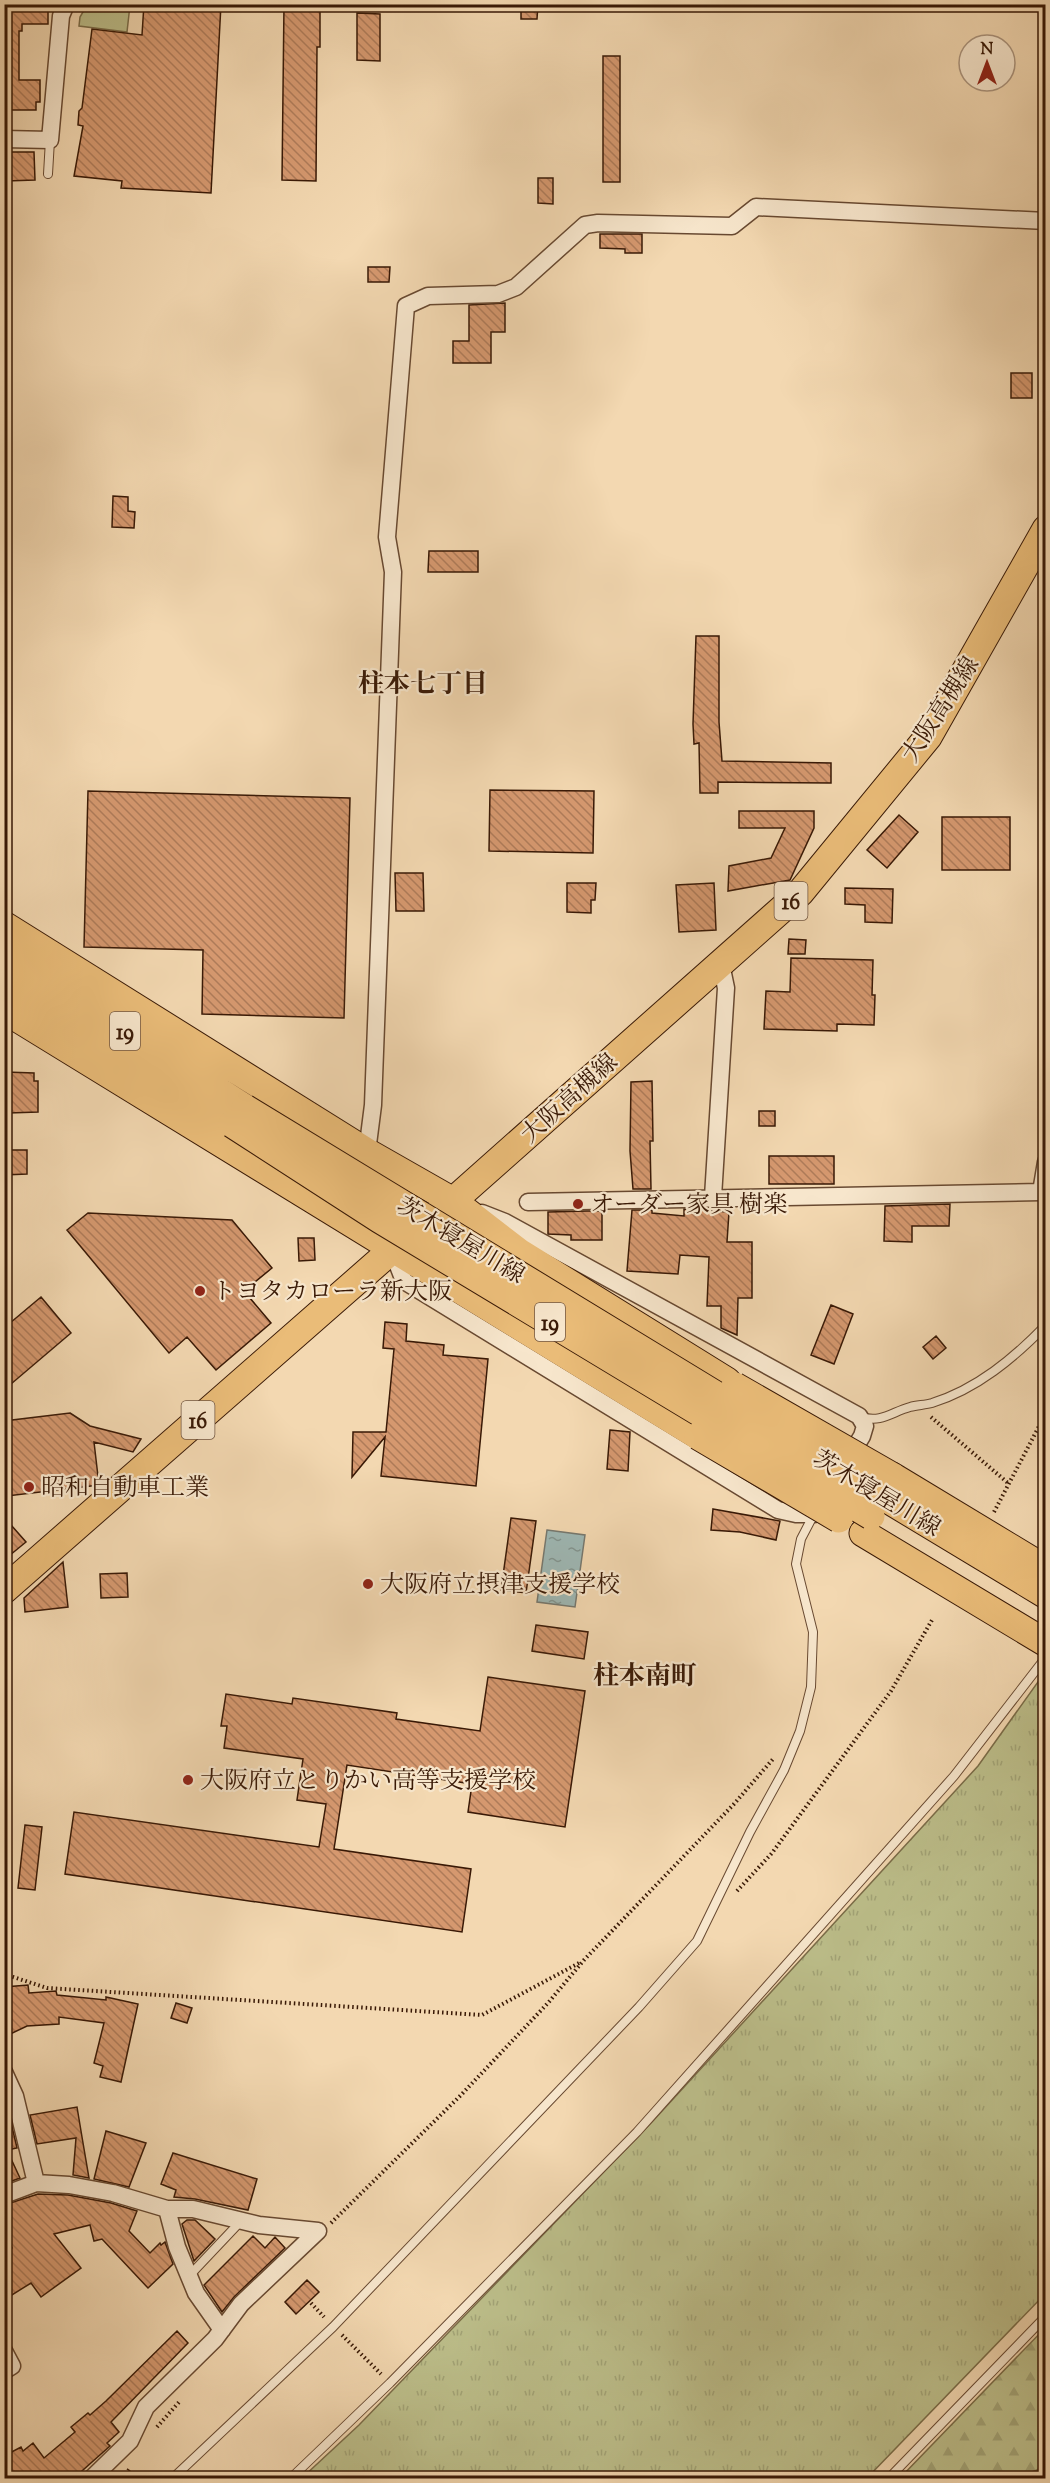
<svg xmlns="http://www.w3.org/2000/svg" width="1050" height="2483" font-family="'Sorts Mill Goudy','Noto Serif JP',serif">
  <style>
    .grass { fill: url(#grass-tufts); stroke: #7a6c48; stroke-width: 1.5 }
    .forest { fill: url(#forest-firs); stroke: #7a6c48; stroke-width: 1.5 }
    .park { fill: #bcbe8a; stroke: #7a6c48; stroke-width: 1.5 }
    .water { fill: url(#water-ripples); stroke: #76786f; stroke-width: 1.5 }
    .building { fill: url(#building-back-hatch); stroke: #391906; stroke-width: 1.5 }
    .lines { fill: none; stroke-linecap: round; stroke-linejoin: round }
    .service-casing { stroke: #684931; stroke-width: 10 }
    .minor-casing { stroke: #684931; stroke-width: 19 }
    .primary-casing { stroke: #391906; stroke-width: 29 }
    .path { stroke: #391906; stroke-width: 4; stroke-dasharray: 1.5 3; stroke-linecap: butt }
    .service { stroke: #f7e6cc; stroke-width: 8 }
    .minor { stroke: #f7e6cc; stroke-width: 16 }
    .primary { stroke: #eabc78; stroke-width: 27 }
    .primary-bridge-casing { stroke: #391906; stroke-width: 29; stroke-linecap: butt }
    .primary-bridge { stroke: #eabc78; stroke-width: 27 }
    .poi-dot { fill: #8f2418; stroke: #f7e6cc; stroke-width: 2 }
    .labels { text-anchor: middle; stroke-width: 4.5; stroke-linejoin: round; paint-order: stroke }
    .shield { fill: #f7e6cc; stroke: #725641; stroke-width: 1.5 }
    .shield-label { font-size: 22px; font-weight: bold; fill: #391906 }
    .street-label { font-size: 24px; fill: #391906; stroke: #f7e6cc }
    .poi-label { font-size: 24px; fill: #391906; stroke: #f7e6cc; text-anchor: start }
    .neighbourhood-label { font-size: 26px; font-weight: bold; fill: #391906; stroke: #f7e6cc }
  </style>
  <defs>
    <pattern id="grass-tufts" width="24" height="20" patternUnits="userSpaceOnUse" patternTransform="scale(1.5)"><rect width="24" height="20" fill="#bcbe8a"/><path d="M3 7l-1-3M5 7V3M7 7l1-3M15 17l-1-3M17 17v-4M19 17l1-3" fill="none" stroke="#a2a376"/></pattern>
    <pattern id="forest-firs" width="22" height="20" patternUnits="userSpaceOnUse" patternTransform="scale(1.5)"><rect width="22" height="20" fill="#bcbe8a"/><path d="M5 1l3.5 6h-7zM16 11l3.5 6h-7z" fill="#a2a376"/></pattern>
    <pattern id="water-ripples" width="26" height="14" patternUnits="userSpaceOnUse" patternTransform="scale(1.5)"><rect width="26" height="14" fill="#9eb8b5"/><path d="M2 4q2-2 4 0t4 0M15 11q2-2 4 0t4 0" fill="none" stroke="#829591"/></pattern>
    <pattern id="building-back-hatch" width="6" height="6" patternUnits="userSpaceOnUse" patternTransform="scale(1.5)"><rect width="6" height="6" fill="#d5986f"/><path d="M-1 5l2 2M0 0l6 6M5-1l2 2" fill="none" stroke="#ae7b59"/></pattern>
  </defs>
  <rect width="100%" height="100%" fill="#f3d8b1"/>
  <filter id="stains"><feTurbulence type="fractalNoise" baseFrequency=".00333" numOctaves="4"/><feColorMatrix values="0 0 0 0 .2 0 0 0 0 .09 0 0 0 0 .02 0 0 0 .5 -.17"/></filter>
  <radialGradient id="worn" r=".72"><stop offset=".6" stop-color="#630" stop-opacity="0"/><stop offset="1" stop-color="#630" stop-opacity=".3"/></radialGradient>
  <!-- grass -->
  <path class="grass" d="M1045,1672V2294L867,2478H302L359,2425L652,2122L978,1766Z"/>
  <!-- forest -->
  <path class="forest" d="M1045,2328V2463L1037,2470L1017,2478H900Z"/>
  <!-- park -->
  <path class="park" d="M87,5H130L127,32L79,26L80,17Z"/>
  <!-- water -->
  <path class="water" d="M547,1530L585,1535L575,1607L537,1602Z"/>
  <!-- building -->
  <path class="building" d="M4,4H48V24H22V31H19V80H40V102H36V110H4Z
    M144,4H221L211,193L121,188L122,181L74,176L83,126L78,125L79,111L82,108L92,29L142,35Z
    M284,4H320V47H317L316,181L282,180Z
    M521,4H538L537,19H521Z
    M357,13L380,14V61L357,60Z
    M603,56H620V182H603Z
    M5,152H34L35,180L6,181Z
    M538,178H553V204L538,203Z
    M600,234H642V253H625V249L600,248Z
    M368,267H390L389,282H368Z
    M505,303V332H491V363H453V341H469V305Z
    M1011,373H1032V398H1011Z
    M113,496L128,497V511L135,512L134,528L112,527Z
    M429,551H478V572H428Z
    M696,636H719V722L722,761L831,763V783L718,782V793H700L699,743L694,744L693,724Z
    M490,790L594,791L593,853L489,851Z
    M88,791L350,798L344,1018L202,1014L203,950L84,947Z
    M739,811H814V828L790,880L728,891L729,866L771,858L785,828H739Z
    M899,815L918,832L887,868L867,850Z
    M942,817H1010V870H942Z
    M395,873H423L424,911H396Z
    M567,883H596L595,900H591V913L567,912Z
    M714,883L716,930L679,932L676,885Z
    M845,888L893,889L892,923L865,922V905L845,904Z
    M789,939L806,940L805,954H788Z
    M791,958L873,960L872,995H875L874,1025L837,1024V1031L764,1029L766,991L790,992Z
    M5,1072L34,1073V1081H38V1112L9,1113V1092H5Z
    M652,1081L653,1141H650L651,1189H633L630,1151L631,1082Z
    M759,1111H775V1126H759Z
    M4,1150H27V1174L4,1175Z
    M769,1156H834V1184H769Z
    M950,1204L949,1226H912V1242L884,1241L885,1206Z
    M684,1209L729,1212L727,1242H752V1298H738L737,1335L721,1328V1306H707L709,1257L680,1255L678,1274L627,1271L632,1210H652V1213L684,1216Z
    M587,1211H602V1240H571V1235L548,1234V1212Z
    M88,1213L232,1220L272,1268L244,1291L271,1323L216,1370L187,1337L169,1353L67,1230Z
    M298,1238H314L315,1260L299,1261Z
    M41,1297L71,1333L4,1390V1328Z
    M831,1305L853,1314L834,1364L811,1355Z
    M385,1322L407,1324L406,1341L444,1345L443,1355L488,1359L476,1486L381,1476L385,1437L352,1477L353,1432H386L394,1349L383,1348Z
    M936,1336L946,1348L933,1359L923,1347Z
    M70,1413L90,1426L141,1439L133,1452L94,1442L99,1485L7,1496L4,1473V1421Z
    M610,1430L630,1432L628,1471L607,1469Z
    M713,1509L780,1521L776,1540L740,1532L711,1530Z
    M4,1517L26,1542L4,1560Z
    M511,1518L536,1521L526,1593L501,1590Z
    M63,1562L68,1607L25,1612L24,1598Z
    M127,1573L128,1597L101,1598L100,1574Z
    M536,1625L588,1632L584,1659L532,1651Z
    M488,1677L585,1691L565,1827L468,1812L472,1784L347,1765L334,1849L471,1869L462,1932L65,1874L74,1812L319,1847L326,1804L297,1800L303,1759L224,1748L227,1726H221L226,1694L292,1704L293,1698L397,1713L396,1719L480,1731Z
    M25,1825L42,1827L35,1890L18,1888Z
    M28,1985L29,1993L56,1991L57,1995L106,2000V1997L138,2004L121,2082L100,2077L103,2066L94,2063L104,2023L59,2017V2024L27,2026L4,2037V1987Z
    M176,2003L192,2008L187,2023L171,2018Z
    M77,2107L82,2137L89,2178L73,2175L76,2138L37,2144L30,2115Z
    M10,2118L17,2148L7,2150L20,2178L4,2184V2119Z
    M106,2131L146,2143L129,2187L94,2179Z
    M173,2153L257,2179L248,2210L195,2199L174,2197L176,2190L161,2184Z
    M38,2194L68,2195L111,2203L137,2211L129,2231L150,2253L160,2243L161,2245L165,2242L173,2264L148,2288L102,2239L94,2241L90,2225L54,2234L81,2268L41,2297L31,2283L4,2300V2253L12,2248L4,2230V2205Z
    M187,2220H195L215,2239L194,2261L182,2224Z
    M253,2236L265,2248L275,2237L285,2248L234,2297L222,2312L204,2285Z
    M307,2280L319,2292L296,2314L285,2302Z
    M177,2331L188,2343L111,2422L119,2432L107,2443L110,2446L74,2478H4V2456L21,2447L23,2451L33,2443L44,2458L75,2432L71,2427L88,2413L90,2415L106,2401Z"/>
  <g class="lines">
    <defs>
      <path id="service" d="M48,174L50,140
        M862,1417C881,1423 892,1412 910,1407C917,1405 925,1405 932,1403C977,1389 1014,1358 1046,1325
        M189,2276L241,2221
        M173,2478L333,2327L639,2007L697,1941L750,1832L784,1770L800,1731L811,1687L813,1632L796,1564L801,1539L814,1514
        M291,2478L390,2383L637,2132L954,1776L1043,1661L1046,1654
        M889,2478L1046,2316"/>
      <path id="minor" d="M4,139L50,140L61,16L66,4
        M367,1152L373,1105L393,572L387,537L406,306L428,296L498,294L516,287L585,225L598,223L732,226L756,207L1046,221
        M713,1197L726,988L721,964
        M528,1202L1041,1192L1046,1162
        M482,1213L505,1222L859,1416L865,1426L862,1436L848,1459
        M392,1250L404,1281L778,1510L796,1514H814L820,1504
        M4,2072L15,2096L36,2183
        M4,2195L36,2183L69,2185L113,2193L167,2209H193L259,2225L318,2231
        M167,2209L177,2247L196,2293L222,2330
        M4,2351L12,2366L4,2371
        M92,2478L130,2441L146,2407L215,2339L241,2304L318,2231"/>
      <path id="primary" d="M4,925L367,1152L453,1201L519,1252L727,1381
        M4,954L245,1108
        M4,981L232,1124
        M4,1010L698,1436
        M892,1476L1046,1569
        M882,1496L1046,1595
        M863,1533L1046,1643
        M4,1590L392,1250L453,1201L800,893L928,737L1046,529"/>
    </defs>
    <!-- service casing -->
    <use href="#service" class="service-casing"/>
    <!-- minor casing -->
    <use href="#minor" class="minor-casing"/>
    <!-- primary casing -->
    <use href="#primary" class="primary-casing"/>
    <!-- path -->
    <path class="path" d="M931,1417L1008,1483
      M994,1512L1046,1413
      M737,1891L772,1853L891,1691L932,1620
      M4,1974L47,1988L482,2015L581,1962
      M331,2223L461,2095L548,2003L584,1960L734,1804L773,1759
      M311,2303L324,2317
      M342,2335L381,2374
      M157,2427L180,2401
      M123,2478L130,2468"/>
    <!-- service -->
    <use href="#service" class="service"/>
    <!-- minor -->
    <use href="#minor" class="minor"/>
    <!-- primary -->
    <use href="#primary" class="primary"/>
    <defs>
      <path id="primary-bridge" d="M245,1108L882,1496
        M232,1124L379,1219L871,1516
        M735,1386L892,1476
        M698,1436L839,1519"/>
    </defs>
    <!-- primary-bridge casing -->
    <use href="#primary-bridge" class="primary-bridge-casing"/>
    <!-- primary-bridge -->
    <use href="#primary-bridge" class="primary-bridge"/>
  </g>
  <!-- markers -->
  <g class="poi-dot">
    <circle cx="578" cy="1204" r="6"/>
    <circle cx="200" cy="1291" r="6"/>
    <circle cx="29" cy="1487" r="6"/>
    <circle cx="368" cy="1584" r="6"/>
    <circle cx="188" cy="1780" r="6"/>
  </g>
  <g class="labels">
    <!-- shield labels -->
    <g class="shield">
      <rect x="774.5" y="882" width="33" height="38" rx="4.5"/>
      <rect x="110" y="1012" width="30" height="38" rx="4.5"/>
      <rect x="535" y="1303" width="30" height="38" rx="4.5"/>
      <rect x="181.5" y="1401" width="33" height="38" rx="4.5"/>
    </g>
    <g class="shield-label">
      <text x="791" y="909">16</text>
      <text x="125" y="1039">19</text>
      <text x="550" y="1330">19</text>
      <text x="198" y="1428">16</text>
    </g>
    <!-- street labels -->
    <g class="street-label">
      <text transform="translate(940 709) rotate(-57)" y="8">大阪高槻線</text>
      <text transform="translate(569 1098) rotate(-42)" y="8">大阪高槻線</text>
      <text transform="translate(461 1240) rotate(31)" y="8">茨木寝屋川線</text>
      <text transform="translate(877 1493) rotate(31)" y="8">茨木寝屋川線</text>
    </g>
    <!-- poi labels -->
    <g class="poi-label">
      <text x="590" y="1212">オーダー家具 樹楽</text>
      <text x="212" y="1299">トヨタカローラ新大阪</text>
      <text x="41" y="1495">昭和自動車工業</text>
      <text x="380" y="1592">大阪府立摂津支援学校</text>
      <text x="200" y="1788">大阪府立とりかい高等支援学校</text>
    </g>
    <!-- neighbourhood labels -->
    <g class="neighbourhood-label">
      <text x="423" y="692">柱本七丁目</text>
      <text x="645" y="1684">柱本南町</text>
    </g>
  </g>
  <!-- margin -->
  <rect width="1050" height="2483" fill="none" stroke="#f3d8b1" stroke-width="24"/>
  <rect x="6" y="6" width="1038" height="2471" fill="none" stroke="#391906" stroke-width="3"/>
  <rect x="12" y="12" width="1026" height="2459" fill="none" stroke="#391906" stroke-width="1.5"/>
  <!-- north arrow -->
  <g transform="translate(987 63)"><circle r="28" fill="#f7e6cc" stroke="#ab947d" stroke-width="1.5"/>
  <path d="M0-4.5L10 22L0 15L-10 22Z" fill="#8f2418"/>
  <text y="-9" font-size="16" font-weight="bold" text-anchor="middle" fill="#391906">N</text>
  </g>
  <rect width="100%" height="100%" filter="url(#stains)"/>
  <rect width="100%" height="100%" fill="url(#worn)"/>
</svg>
